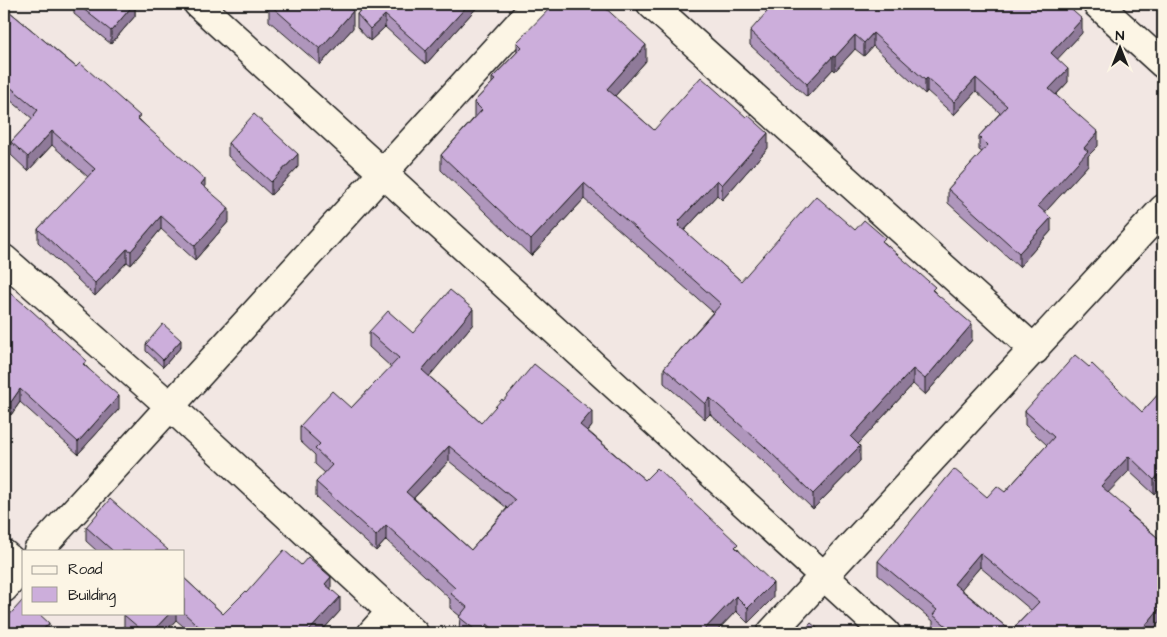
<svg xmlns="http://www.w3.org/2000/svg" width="1167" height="637" font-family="'Architects Daughter',sans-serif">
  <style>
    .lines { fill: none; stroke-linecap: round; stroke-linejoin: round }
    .minor-casing { stroke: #1c1c1c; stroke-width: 31 }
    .minor { stroke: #fcf5e5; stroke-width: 28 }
    .wall { fill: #af96bc; stroke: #1c1c1c; fill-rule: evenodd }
    .shaded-wall { fill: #8f7a99; stroke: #1c1c1c }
    .building { fill: #ccaedb; stroke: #1c1c1c; fill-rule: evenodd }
  </style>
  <rect width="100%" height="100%" fill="#f2e7e3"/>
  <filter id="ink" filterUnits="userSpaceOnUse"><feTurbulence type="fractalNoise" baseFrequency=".02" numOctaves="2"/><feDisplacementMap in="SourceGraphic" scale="10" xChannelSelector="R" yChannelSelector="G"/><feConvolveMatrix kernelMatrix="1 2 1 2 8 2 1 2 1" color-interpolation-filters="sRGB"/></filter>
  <g filter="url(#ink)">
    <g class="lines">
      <defs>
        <path id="minor" d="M198,4L886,633
          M651,4L1035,350
          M1097,4L1163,64
          M4,259L171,407L414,633
          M38,551L537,4
          M4,554L21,569
          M4,588L24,566
          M372,633L391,612
          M771,633L1163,209"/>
      </defs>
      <!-- minor casing -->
      <use href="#minor" class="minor-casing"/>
      <!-- minor -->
      <use href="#minor" class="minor"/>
    </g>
    <!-- wall -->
    <path class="wall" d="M74,4H135V16L111,44L74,14Z
      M260,4H344L353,28L320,65L269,21V11Z
      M366,4H480L426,64L385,27L370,41L357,27V14Z
      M4,7L140,120L205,187L229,221L195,260L161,229L131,265L127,262L95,296L38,242V229L88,177L52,145L28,171L11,155V142L33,119L4,95Z
      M750,31L1082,33L1057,59L1068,82L1056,95L1098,146L1088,156V165L1045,212L1051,231L1019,267L948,203V189L982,152L979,150V136L1000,113L976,91L954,115L927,91L925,94L873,46L864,56L855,49L835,71L833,69L807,97L750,45Z
      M517,42L646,61L615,96L654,130L768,148L722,200L717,195L684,231L741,281L855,230L885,243L935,292L972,340L925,395L913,384L858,444L860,461L813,509L763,461L710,414L705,419L664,383V368L713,312L584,199L531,256L441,170V155L474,118V102L492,83V78L517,52Z
      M228,143L298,167L271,195L228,156Z
      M4,287L87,367L119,409L78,454L20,402L11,415L4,410Z
      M473,324L429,376L481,423L503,401L592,426L588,431L645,480L738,549L773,598L748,623L736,611L715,633H461L459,631L460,616L450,608V599L386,540L376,551L316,497V482L325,473L315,464V455L300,441V426L351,408L391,367L369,347V332L413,333ZM449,461L507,508L471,550L414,498Z
      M146,344L181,347L163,367L146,351Z
      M1089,367L1142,412L1163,389V484L1154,494L1129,471L1108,492L1130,514L1163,542V618L1150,633H938L933,629V621L878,575V561L987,497L1005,492L1047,445L1025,425V411ZM980,567L1031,610L1011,631L961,589Z
      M86,527L168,551H97L86,541Z
      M301,565L331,589L340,611L320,633H191L176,620L164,633H129L124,629V615L126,613H184V578L223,614L247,592Z"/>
    <!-- shaded-wall -->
    <path class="shaded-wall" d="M134,4H135V16L111,44V31Z
      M469,4H480L426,64V51Z
      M353,11V28L320,65V49Z
      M385,15V27L370,41V29Z
      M1082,19V33L1051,66V53Z
      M873,33V46L864,56V43Z
      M855,35V49L835,71V57Z
      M646,45V61L607,105V89Z
      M833,56V69L807,97V84Z
      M1068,69V82L1049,102V89Z
      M927,78V91L925,94V80Z
      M976,78V91L954,115V102Z
      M52,131V145L28,171V157Z
      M1098,132V146L1088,156V165L1038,220V206L1084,148Z
      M768,133V148L722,200V185Z
      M298,154V167L271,195V182Z
      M205,179V192L201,184Z
      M717,180V195L680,235L678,225L679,221Z
      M584,183V199L531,256V240Z
      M229,208V221L195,260V246Z
      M161,216V229L131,265V251Z
      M1051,218V231L1019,267V253Z
      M127,249V262L95,296V283Z
      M473,309V324L422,385V370Z
      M972,324V340L925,395V379Z
      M181,340V347L163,367V360Z
      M913,369V384L851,452V437Z
      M20,389V402L11,415V402Z
      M119,396V409L78,454V442Z
      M710,398V414L705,419V404Z
      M592,411V426L580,440V425Z
      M449,446V461L406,506V492Z
      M860,446V461L813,509V494Z
      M1129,456V471L1101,500V486Z
      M1163,470V484L1154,494V480Z
      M386,525V540L376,551V536Z
      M980,553V567L954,598V584Z
      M331,577V591L325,584Z
      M773,583V598L748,623V608Z
      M736,596V611L715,633H701Z
      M340,597V611L320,633H307Z
      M1163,604V618L1150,633H1140V632Z
      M170,613H176V620L164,633H151Z
      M49,623V633H40Z
      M487,624V633H479Z"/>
    <!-- building -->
    <path class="building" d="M77,4H134L111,31Z
      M269,4H344L353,11L320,49Z
      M366,4H469L426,51L385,15L370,29L357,14Z
      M554,4H601L646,45L607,89L654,130L701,77L746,117L748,115L768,133L722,185L717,180L679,221L680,222L678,225L741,281L816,196L855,230L864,220L885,238L882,241L935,287L932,290L972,324L925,379L913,369L851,437L860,446L813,494L763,445L710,398L705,404L664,368L721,304L584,183L531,240L441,155L482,110L474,102L495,80L492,78L522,47L517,42Z
      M774,4H1065L1082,19L1051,53L1068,69L1049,89L1098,132L1084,148L1088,151L1038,206L1051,218L1019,253L948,189L988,145L979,136L1007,106L976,78L954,102L927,78L925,80L873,33L864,43L855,35L835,57L833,56L807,84L750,31Z
      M4,7L76,67L80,63L140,116L137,118L205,179L201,184L229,208L195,246L161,216L131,251L127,249L95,283L38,229L95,169L52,131L28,157L11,142L35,116L34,115L38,110L4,82Z
      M254,114L298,154L271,182L228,143Z
      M4,287L32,311L87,361L83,364L119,396L78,442L20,389L11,402L4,397Z
      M450,290L473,309L422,370L481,423L502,399L503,401L534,364L592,411L580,425L645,480L657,468L738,544L735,547L773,583L748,608L736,596L701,633H499L487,624L479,633L459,617L467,607L450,593L455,588L386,525L376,536L316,482L332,465L315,449L320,444L300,426L332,391L351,408L399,358L369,332L388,311L413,333ZM449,446L515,500L471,550L406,492Z
      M163,324L181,340L163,360L146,344Z
      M1075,355L1089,367L1092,364L1142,412L1163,389V470L1154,480L1129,456L1101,486L1130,511L1128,513L1163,542V604L1140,632L1136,629L1132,633H955L933,615L937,610L878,561L954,469L987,497L997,486L1005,492L1054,437L1025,411ZM980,553L1039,602L1011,631L954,584Z
      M110,499L168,550L167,551H113L86,527Z
      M284,550L301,565L308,557L331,577L325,584L340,597L307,633H206L184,613V578L223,614L246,591L247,592Z
      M23,600L24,601V613H38L49,623L40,633H4V621Z
      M126,613H170L151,633H145L124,615Z
      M811,623L823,633H802Z"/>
  </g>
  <!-- margin -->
  <rect width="1167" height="637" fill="none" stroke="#fcf5e5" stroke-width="20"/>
  <rect x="10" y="10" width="1147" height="617" fill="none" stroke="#1c1c1c" stroke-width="2" filter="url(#ink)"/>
  <!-- legend -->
  <rect x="22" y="550" width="162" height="65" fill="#fcf5e5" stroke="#a29e95"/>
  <rect x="32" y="566" width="25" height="8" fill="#fcf5e5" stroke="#a29e95"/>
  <text x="68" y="574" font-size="15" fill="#1c1c1c">Road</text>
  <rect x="32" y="587" width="25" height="15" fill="#ccaedb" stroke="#a29e95"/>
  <text x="68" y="600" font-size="15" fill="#1c1c1c">Building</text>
  <!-- north arrow -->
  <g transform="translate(1120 48)" stroke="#fcf5e5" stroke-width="4" paint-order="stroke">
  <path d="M0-4L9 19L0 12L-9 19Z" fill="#1c1c1c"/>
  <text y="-8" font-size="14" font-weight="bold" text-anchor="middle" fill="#1c1c1c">N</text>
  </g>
</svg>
